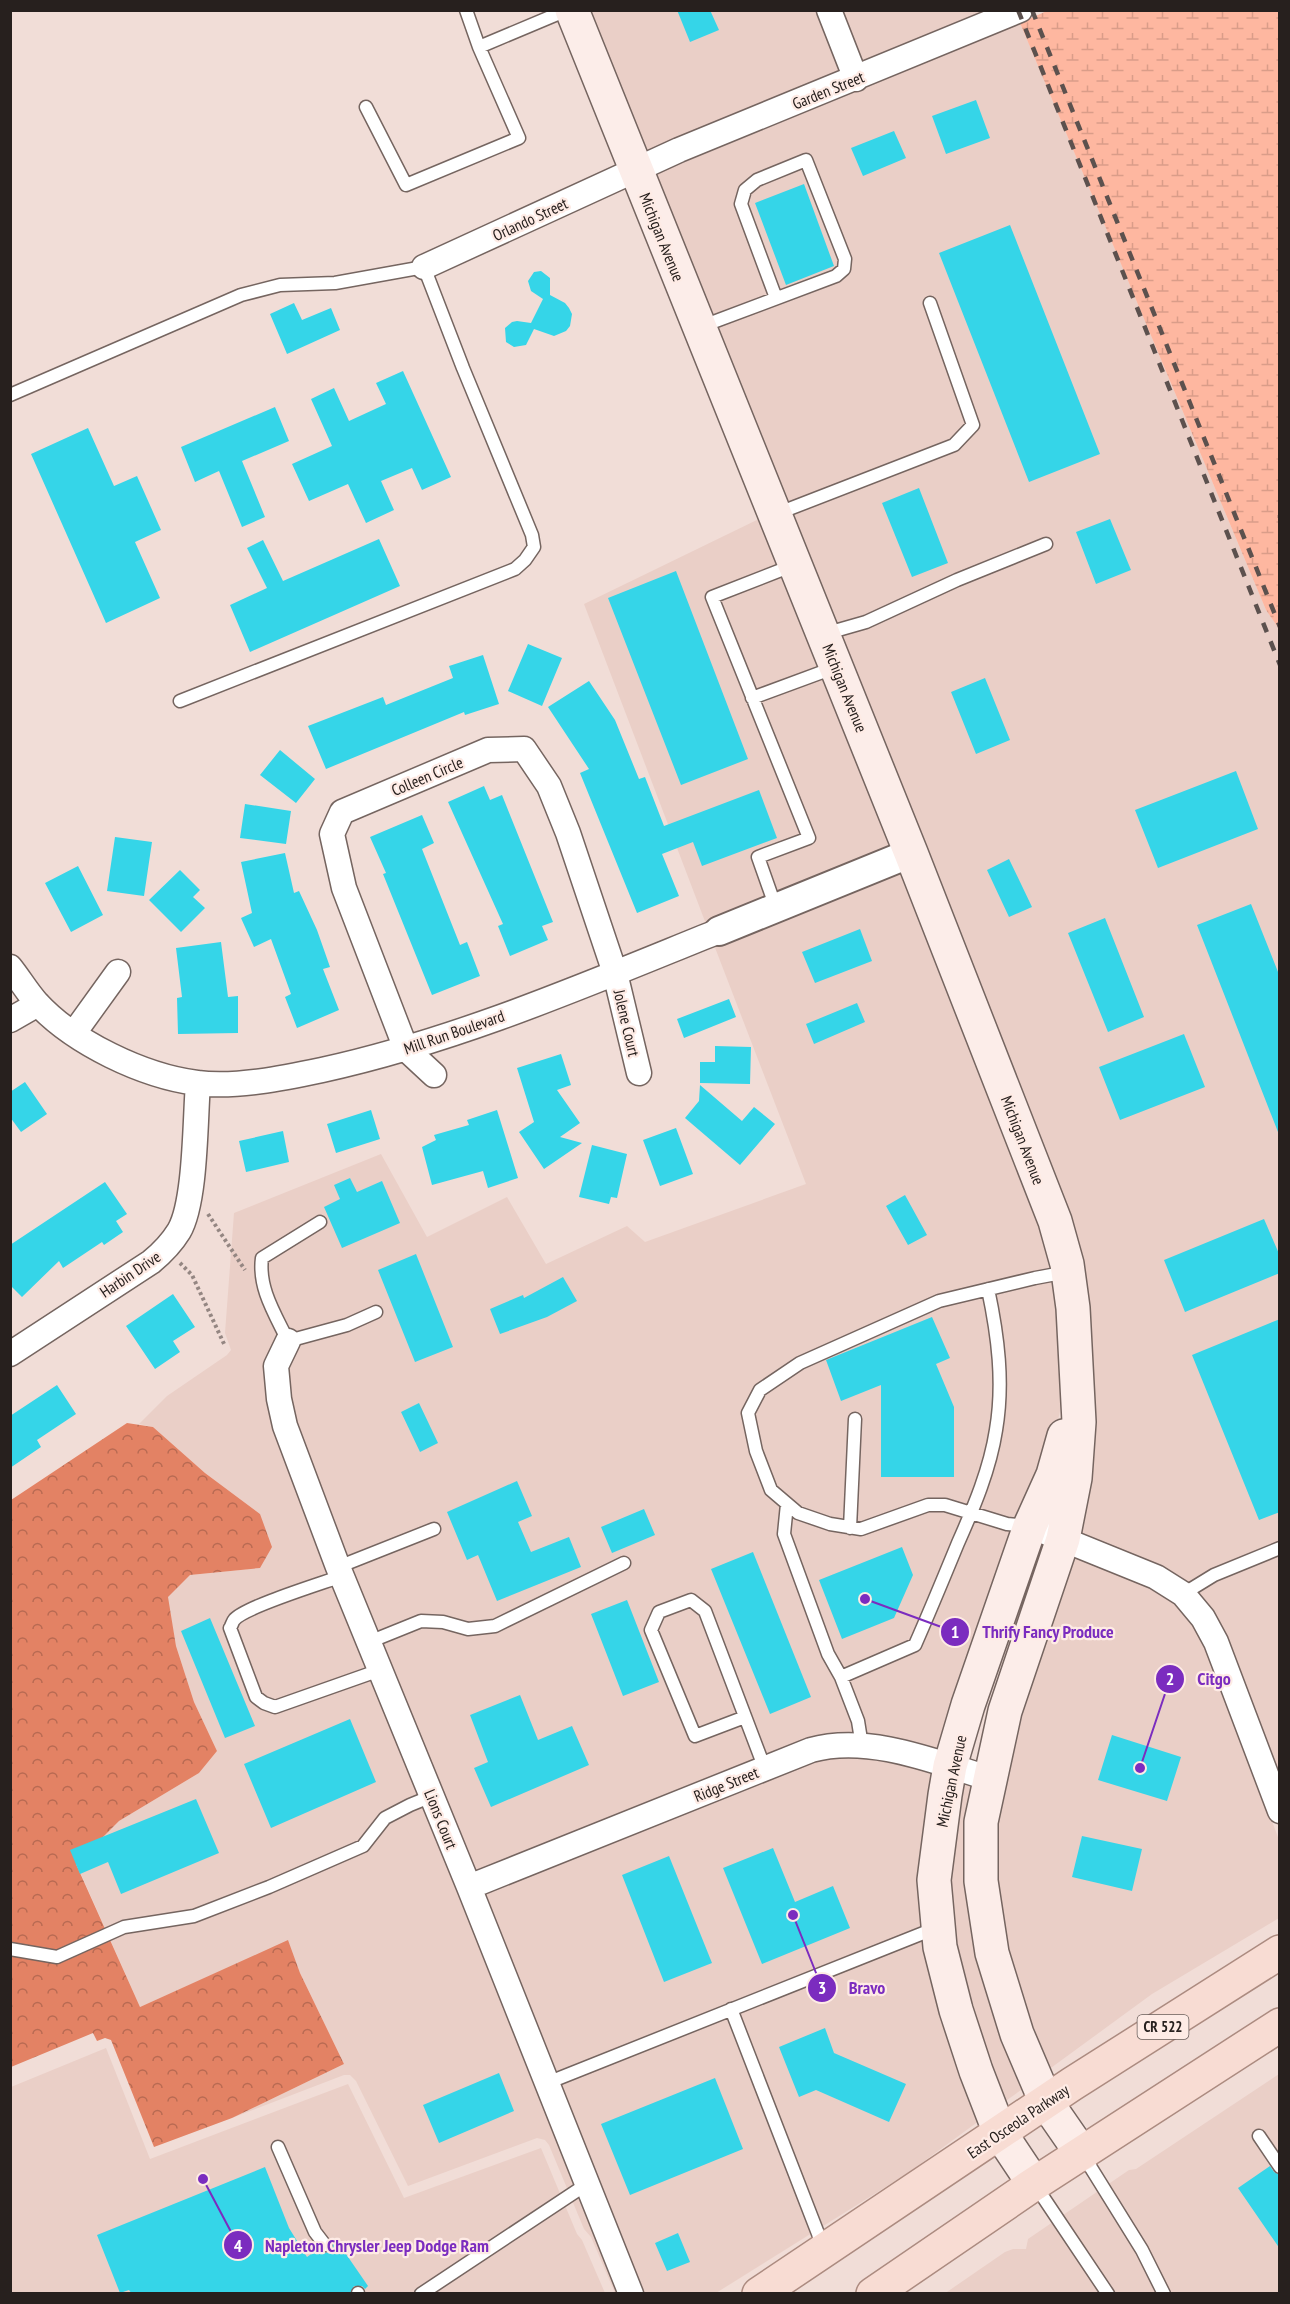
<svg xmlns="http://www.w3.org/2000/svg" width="1290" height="2304" font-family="'PT Sans Narrow',sans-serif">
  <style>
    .built { fill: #eacfc7 }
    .forest { fill: url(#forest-crowns) }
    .wetland { fill: url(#wetland-marsh) }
    .building { fill: #35d5e8 }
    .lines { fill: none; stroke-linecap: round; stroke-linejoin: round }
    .service-casing { stroke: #756560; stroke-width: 15 }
    .minor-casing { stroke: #756560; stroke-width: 27 }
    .tertiary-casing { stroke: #756560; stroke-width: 32 }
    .secondary-casing { stroke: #756560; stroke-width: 36 }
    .primary-casing { stroke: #ac8b80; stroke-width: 36 }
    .path { stroke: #948682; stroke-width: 4; stroke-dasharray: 3 3; stroke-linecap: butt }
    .service { stroke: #fff; stroke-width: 12 }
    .minor { stroke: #fff; stroke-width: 24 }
    .tertiary { stroke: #fff; stroke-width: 28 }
    .secondary { stroke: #fcede9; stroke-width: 33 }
    .primary { stroke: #f8dcd3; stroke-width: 33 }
    .rail { stroke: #5c514e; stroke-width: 4.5; stroke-dasharray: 10 10; stroke-linecap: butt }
    .labels { text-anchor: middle; stroke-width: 4.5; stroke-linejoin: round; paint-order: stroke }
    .shield { fill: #feebe5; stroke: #685d5a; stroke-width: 1.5 }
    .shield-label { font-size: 15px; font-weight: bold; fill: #27201e }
    .street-label { font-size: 16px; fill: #27201e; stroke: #feebe5 }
    .leader { fill: none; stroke: #7b2cbf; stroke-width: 2 }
    .callout-dot { fill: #7b2cbf; stroke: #feebe5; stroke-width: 2 }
    .mark-label { font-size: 18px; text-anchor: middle; font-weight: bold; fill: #fff }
    .callout-label { font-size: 18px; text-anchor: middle; font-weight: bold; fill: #7b2cbf; stroke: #feebe5; stroke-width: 4.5; stroke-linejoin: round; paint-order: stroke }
  </style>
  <defs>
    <pattern id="forest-crowns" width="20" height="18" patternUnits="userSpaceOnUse" patternTransform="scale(1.5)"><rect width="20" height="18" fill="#e38264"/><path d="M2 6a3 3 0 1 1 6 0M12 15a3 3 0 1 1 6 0" fill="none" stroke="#b86a52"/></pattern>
    <pattern id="wetland-marsh" width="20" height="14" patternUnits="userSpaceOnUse" patternTransform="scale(1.5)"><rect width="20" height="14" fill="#feb7a0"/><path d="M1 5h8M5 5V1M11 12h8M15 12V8" fill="none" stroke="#da9d89"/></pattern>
  </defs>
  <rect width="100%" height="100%" fill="#f1ddd7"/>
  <!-- built -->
  <path class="built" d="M584,11H818L843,72L640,156Z
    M840,11H991L862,64Z
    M1020,23L1266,610L1279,629V1783L1210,1611L1075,1533L1083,1308L649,177Z
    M763,517L898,846L706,924L584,604Z
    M906,867L1046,1224L1067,1374L1059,1416L1043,1470L943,1753L862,1735L837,1733L822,1735L807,1739L474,1873L348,1564L295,1424L289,1399L287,1370L302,1338L283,1326L266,1360L620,2293H615L591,2237L584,2229L549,2145L545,2140L537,2138L408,2186L356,2081L350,2075H344L232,2118L344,2064L300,1973L288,1941L140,2007L76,1863L119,1821L199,1773L217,1751L194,1702L176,1646L167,1597L190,1575L260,1568V1514L205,1473L153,1427L139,1424L167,1396L227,1355L231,1350L225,1333L234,1213L381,1154L427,1237L507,1197L546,1264L627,1226L645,1242L806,1184L714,945Z
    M1070,1553L1153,1586L1177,1602L1194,1623L1207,1646L1279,1840V1918L1152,1994L1044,2073L1027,2031L992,1881L1000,1793L1015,1715Z
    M851,1755L938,1773L923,1878L983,2118L908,2173L716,2293H642L483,1894L816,1760Z
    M958,1780L978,1786L1028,2085L1000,2105L966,2008L944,1882Z
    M106,2048L150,2159L348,2084L404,2198L541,2148L577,2234L582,2240L605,2293L11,2294V2087Z
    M1279,2074V2293L944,2294L1005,2252L1013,2249H1026L1028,2239L1129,2170L1136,2169Z"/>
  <!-- forest -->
  <path class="forest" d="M127,1423L153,1427L205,1473L260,1514L272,1547L260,1568L190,1575L168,1597L176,1646L194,1702L217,1751L199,1773L119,1821L76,1864L140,2007L288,1940L300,1973L344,2064L232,2118L154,2147L111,2040L105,2038L97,2041L93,2033L11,2067V1500Z"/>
  <!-- wetland -->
  <path class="wetland" d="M1049,10L1279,11V629L1266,610L1020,23Z"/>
  <!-- building -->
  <path class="building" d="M677,10H710L719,30L690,42Z
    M976,100L990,138L946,154L932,116Z
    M894,131L906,158L863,176L851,148Z
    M804,184L834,266L786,285L755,203Z
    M1010,225L1100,454L1029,482L939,253Z
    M541,271L550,278V295L565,303L569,308L572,314L570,326L566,331L554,336L534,329L526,345L514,347L506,342L505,328L512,322L517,321L531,323L543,299L531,291L528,281L534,272Z
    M294,303L302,320L331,308L340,330L287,354L270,314Z
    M403,371L451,477L422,490L412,468L381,481L394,510L366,523L348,484L309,501L292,464L332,446L311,399L334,388L349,421L386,404L376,383Z
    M275,407L289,441L242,461L265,517L242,527L219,471L195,482L181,447Z
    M88,428L114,486L137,476L161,530L135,542L160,598L106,623L31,454Z
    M919,488L948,563L912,577L882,503Z
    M1110,519L1131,570L1096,584L1076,532Z
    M379,539L400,586L250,652L230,605L267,588L247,548L263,540L283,581Z
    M676,571L748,759L681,785L608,598Z
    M528,644L562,658L542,706L508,691Z
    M483,655L499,704L465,715L464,712L326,769L308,726L383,697L386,705L453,678L449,666Z
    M985,678L1010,740L976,754L951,692Z
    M589,681L615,720L639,779L645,777L664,826L759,790L777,838L702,866L693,842L662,854L679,896L637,913L580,773L589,769L548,707Z
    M280,750L315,779L296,803L260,775Z
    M1236,771L1258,829L1158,868L1135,810Z
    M484,786L490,800L502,795L553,922L542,926L548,940L510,956L498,926L503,924L448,802Z
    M245,804L291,811L286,844L240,838Z
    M422,815L434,843L422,849L460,945L467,942L480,976L432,995L383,874L386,873L370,837Z
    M115,837L152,842L144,896L107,891Z
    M285,853L294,893L299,891L317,930L330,967L323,969L339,1010L297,1028L285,997L291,994L271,939L254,947L241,918L252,913L241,862Z
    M1009,859L1032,907L1009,917L987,870Z
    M78,866L103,915L71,932L45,883Z
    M180,870L200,890L193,897L205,908L181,932L149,900Z
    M1251,904L1280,977L1278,1132L1197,925Z
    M1105,918L1144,1017L1108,1032L1068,933Z
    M860,929L872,961L815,983L802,952Z
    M221,942L228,997L238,996V1033L178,1034L177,998L182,997L176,948Z
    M729,999L736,1017L684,1038L677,1019Z
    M857,1003L865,1022L814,1044L806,1024Z
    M1184,1034L1205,1087L1120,1120L1099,1067Z
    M715,1046L751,1047L750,1084L700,1083V1062H715Z
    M561,1054L571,1085L557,1090L580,1123L560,1137L582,1143L544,1169L519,1132L534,1122L517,1068Z
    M25,1082L47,1114L21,1132L10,1117V1092Z
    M700,1085L742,1121L754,1107L775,1124L740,1165L685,1118L699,1101Z
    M371,1110L380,1139L336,1153L327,1124Z
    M497,1110L518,1178L488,1188L483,1171L432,1185L422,1147L436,1140L434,1135L469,1125L467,1120Z
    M676,1128L693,1174L660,1186L643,1140Z
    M283,1131L289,1162L246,1172L239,1141Z
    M592,1145L627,1154L617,1198L611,1197L609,1204L579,1197Z
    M350,1178L357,1192L382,1181L400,1223L342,1248L324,1207L340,1199L334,1185Z
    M105,1182L127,1214L116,1221L123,1232L104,1245L102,1242L63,1268L59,1261L22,1297L10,1285V1245Z
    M905,1195L927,1235L908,1245L886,1206Z
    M1264,1219L1280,1256V1273L1185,1312L1164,1260Z
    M416,1254L453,1347L415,1362L378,1270Z
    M563,1277L577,1301L547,1317L500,1334L490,1309L523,1295L524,1298Z
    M173,1294L195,1327L173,1341L180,1352L155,1369L126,1326Z
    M932,1317L950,1358L936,1364L954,1407V1477H881V1385L841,1401L826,1360Z
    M1280,1319V1512L1259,1520L1192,1355Z
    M57,1385L76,1414L37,1440L41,1447L10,1468V1416Z
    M419,1403L438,1443L420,1452L401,1412Z
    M517,1481L532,1516L518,1522L531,1552L569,1537L581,1567L497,1601L478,1555L467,1560L447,1512Z
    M644,1509L655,1535L612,1553L601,1527Z
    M902,1547L913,1575L894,1618L842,1639L819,1580Z
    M753,1552L811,1697L770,1714L711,1569Z
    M627,1600L659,1682L623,1696L591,1614Z
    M210,1618L255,1726L225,1738L181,1631Z
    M520,1695L538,1740L572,1726L589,1765L491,1807L474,1768L488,1762L470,1715Z
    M350,1719L376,1782L271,1828L244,1764Z
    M1112,1735L1181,1757L1167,1801L1098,1780Z
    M196,1799L219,1853L121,1894L108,1862L80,1874L70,1850Z
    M1082,1836L1142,1849L1132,1891L1072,1877Z
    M773,1848L795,1902L833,1886L850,1928L762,1964L723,1868Z
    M669,1856L712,1963L664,1982L622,1875Z
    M825,2028L834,2053L906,2084L889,2122L816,2090L799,2097L779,2047Z
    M499,2073L514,2111L439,2143L423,2105Z
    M715,2078L743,2149L630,2195L601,2124Z
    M1270,2166L1274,2172L1280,2175V2249L1238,2188Z
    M265,2167L289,2228L307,2257L318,2249L322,2253L330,2252L333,2248L332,2240L335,2238L368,2286L365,2289L362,2286H354L350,2294H132L129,2290L120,2293L97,2235Z
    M678,2233L690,2262L667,2271L655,2243Z"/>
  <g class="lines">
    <defs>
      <path id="service" d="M479,47L567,10
        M366,107L406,185L519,138L479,47L466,10
        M700,327L836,276L844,269L845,259L806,160L757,180L745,190L741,204L776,298
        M10,395L241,295L280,285L335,283L424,267L463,368L532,535L534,547L525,560L515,569L180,701
        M776,514L954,445L973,425L930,303
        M824,634L866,622L957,580L1046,544
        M752,698L836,667
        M776,908L758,857L809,838L712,597L794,565
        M320,1222L262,1258C258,1288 275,1314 288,1341L347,1325L376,1312
        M787,1504L784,1534L828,1654L841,1677
        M1028,1526L1007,1524L945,1505H928L861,1529L830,1524L798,1513L771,1490L756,1451L748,1413L760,1390L800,1363L939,1301L1035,1278L1067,1272
        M850,1528L855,1419
        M338,1567L434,1529
        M342,1576C323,1583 244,1607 234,1620C233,1621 231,1627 230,1628L256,1697L264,1703L275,1707L380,1670
        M1183,1594L1214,1575L1280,1548
        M369,1642L421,1621L443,1622L468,1629L495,1626L624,1563
        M745,1717L695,1736L651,1630L659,1612L691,1600L705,1611L765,1769
        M862,1746L858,1721L841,1677L915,1645C930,1611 944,1577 958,1543C974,1507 990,1469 996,1430C1004,1383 998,1336 988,1289
        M10,1949L57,1957L124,1927L194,1916L269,1887L363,1846L385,1818L410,1805L432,1796
        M731,2009L824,2249
        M547,2083L936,1928
        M1259,2136L1280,2167
        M278,2147L315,2232L325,2245
        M1083,2155L1142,2250L1164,2294
        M1035,2185L1108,2294
        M358,2293V2294
        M421,2294L587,2184"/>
      <path id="minor" d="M829,10L856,79
        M424,267L679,150L1020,10
        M10,967C19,978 27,992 37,1003C74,1043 143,1076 197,1083C236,1088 284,1078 322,1070C459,1040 590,983 719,931
        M10,1020L38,1004
        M74,1033L118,972
        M434,1075L406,1049L344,888L332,834L342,812L488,750L524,749L549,786L568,833L615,973L639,1073
        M288,1341L276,1366L279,1399L285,1426L338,1567L469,1887L631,2294
        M10,1354L151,1262C162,1253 171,1244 179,1231C196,1202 195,1120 198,1083
        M1030,1526L1156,1577L1183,1594L1203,1618L1216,1642L1280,1811
        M469,1887L811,1750C869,1734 936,1762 991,1779"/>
      <path id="tertiary" d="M719,931L911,853"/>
      <path id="secondary" d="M572,10L911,853L1055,1221L1067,1264L1073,1308L1079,1422L1075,1478L1063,1539L1005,1711L981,1822V1881L992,1953L1017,2034L1046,2102L1082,2154
        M1034,2184L1000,2133L976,2071L956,2010L940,1947L934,1880L945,1795L950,1766L968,1705L1030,1526L1053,1475L1064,1436"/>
      <path id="primary" d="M759,2294L1072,2084L1280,1952
        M873,2294L1034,2184L1280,2025"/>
    </defs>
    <!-- service casing -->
    <use href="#service" class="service-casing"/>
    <!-- minor casing -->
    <use href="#minor" class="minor-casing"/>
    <!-- tertiary casing -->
    <use href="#tertiary" class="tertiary-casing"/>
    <!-- secondary casing -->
    <use href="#secondary" class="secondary-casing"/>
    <!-- primary casing -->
    <use href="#primary" class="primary-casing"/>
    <!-- path -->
    <path class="path" d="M208,1214L245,1270
      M180,1263L192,1275L225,1346"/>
    <!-- service -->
    <use href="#service" class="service"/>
    <!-- minor -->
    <use href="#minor" class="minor"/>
    <!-- tertiary -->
    <use href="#tertiary" class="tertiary"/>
    <!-- secondary -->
    <use href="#secondary" class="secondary"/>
    <!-- primary -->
    <use href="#primary" class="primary"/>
    <!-- rail -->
    <path class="rail" d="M1018,10L1280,665
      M1032,10L1280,627
      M1280,515V518"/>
  </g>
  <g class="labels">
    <!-- shield labels -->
    <rect class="shield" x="1137.5" y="2015" width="51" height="24" rx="4.5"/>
    <g class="shield-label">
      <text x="1163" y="2032">CR 522</text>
    </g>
    <!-- street labels -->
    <g class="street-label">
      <text transform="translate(828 90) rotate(-22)" y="6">Garden Street</text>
      <text transform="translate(530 219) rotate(-25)" y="6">Orlando Street</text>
      <text transform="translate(662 237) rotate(68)" y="6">Michigan Avenue</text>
      <text transform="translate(845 688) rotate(68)" y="6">Michigan Avenue</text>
      <text transform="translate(427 776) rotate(-23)" y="6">Colleen Circle</text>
      <text transform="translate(627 1023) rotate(77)" y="6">Jolene Court</text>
      <text transform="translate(454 1032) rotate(-19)" y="6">Mill Run Boulevard</text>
      <text transform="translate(1023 1140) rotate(69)" y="6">Michigan Avenue</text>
      <text transform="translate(130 1274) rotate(-34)" y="6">Harbin Drive</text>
      <text transform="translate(951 1781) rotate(-78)" y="6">Michigan Avenue</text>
      <text transform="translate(726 1784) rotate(-22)" y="6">Ridge Street</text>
      <text transform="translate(441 1819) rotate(68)" y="6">Lions Court</text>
      <text transform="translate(1018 2121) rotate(-34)" y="6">East Osceola Parkway</text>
    </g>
  </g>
  <!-- callouts -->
  <path class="leader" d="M865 1599L955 1632M1140 1768L1170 1679M793 1915L822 1988M203 2179L238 2245"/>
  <g class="callout-dot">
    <circle cx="865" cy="1599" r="6"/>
    <circle cx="1140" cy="1768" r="6"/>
    <circle cx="793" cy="1915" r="6"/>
    <circle cx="203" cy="2179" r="6"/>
    <circle cx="955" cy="1632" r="15"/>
    <circle cx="1170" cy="1679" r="15"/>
    <circle cx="822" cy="1988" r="15"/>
    <circle cx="238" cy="2245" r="15"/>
  </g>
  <g class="mark-label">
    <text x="955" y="1638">1</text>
    <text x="1170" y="1685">2</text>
    <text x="822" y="1994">3</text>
    <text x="238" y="2252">4</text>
  </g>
  <g class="callout-label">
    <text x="1048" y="1638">Thrify Fancy Produce</text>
    <text x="1214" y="1685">Citgo</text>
    <text x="867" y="1994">Bravo</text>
    <text x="377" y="2252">Napleton Chrysler Jeep Dodge Ram</text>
  </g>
  <!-- border -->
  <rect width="1290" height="2304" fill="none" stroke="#27201e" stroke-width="24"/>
</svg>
